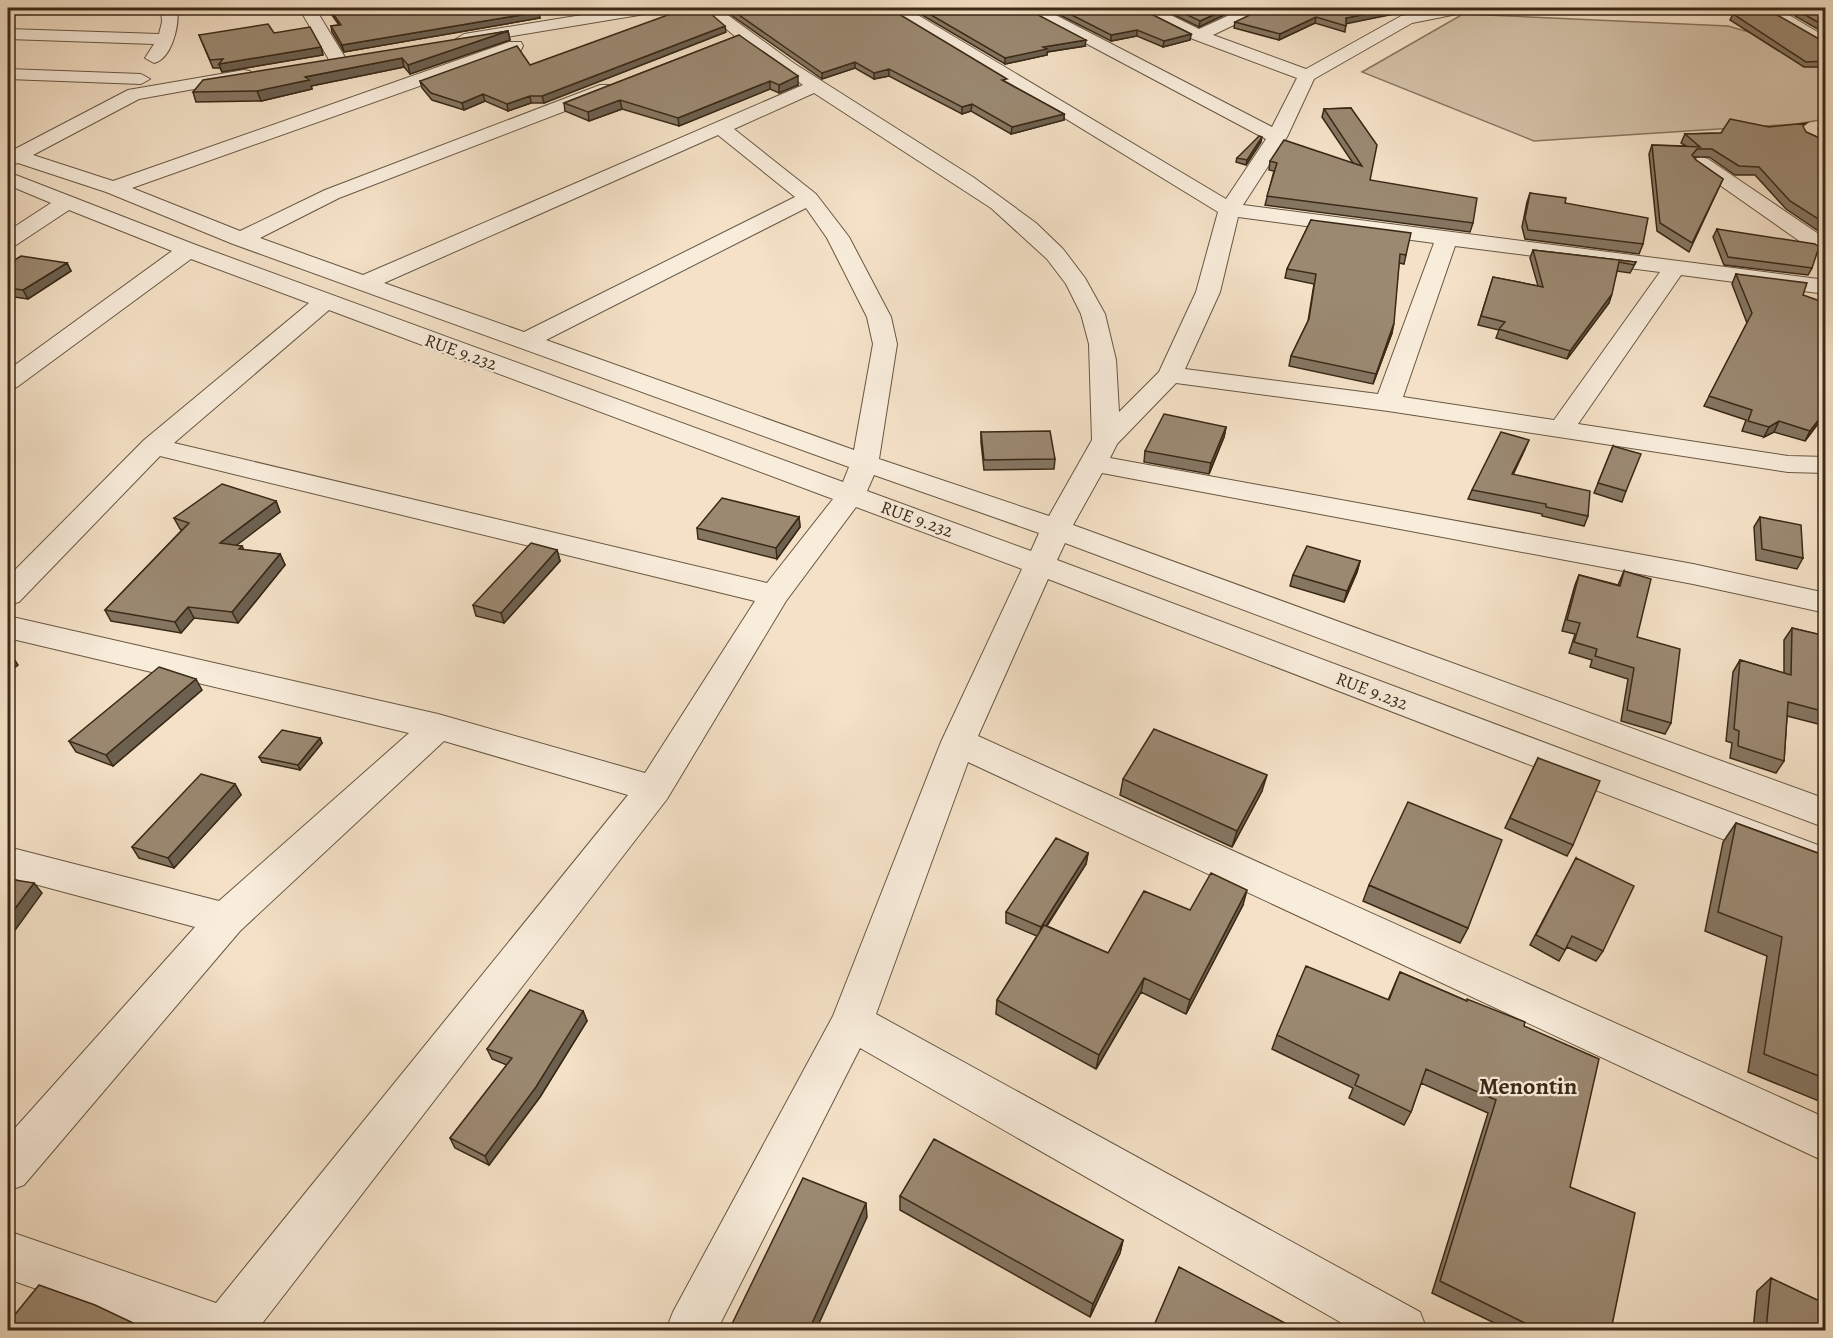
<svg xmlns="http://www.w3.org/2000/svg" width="1833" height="1338" font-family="Alegreya,serif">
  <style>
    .green { fill: #d4c2a9; stroke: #877660; stroke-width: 1.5 }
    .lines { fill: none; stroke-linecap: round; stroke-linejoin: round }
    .minor-casing { stroke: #685742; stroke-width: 2 }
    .minor { fill: #f8ecdb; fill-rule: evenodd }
    .wall { fill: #857662; stroke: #3a2916; stroke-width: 1.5 }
    .shaded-wall { fill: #6c6050; stroke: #3a2916; stroke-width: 1.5 }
    .building { fill: #9b8972; stroke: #3a2916; stroke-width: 1.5 }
    .labels { text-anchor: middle; stroke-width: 4.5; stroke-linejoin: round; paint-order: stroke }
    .street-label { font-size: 18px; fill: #3a2916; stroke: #f8ecdb }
    .near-neighbourhood-label { font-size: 24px; font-weight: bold; fill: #3a2916; stroke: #f8ecdb }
  </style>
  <rect width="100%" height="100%" fill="#f4e1c7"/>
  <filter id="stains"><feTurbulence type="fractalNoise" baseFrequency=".00333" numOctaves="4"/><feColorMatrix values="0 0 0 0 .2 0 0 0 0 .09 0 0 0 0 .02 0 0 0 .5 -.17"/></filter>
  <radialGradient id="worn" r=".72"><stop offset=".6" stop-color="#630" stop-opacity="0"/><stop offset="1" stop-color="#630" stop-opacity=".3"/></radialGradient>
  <!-- green -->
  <path class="green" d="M1463,14L1728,26L1825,54V119L1797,124L1534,141L1362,72Z"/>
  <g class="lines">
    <defs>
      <path id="minor" d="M161,8H177C180,24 172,59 154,63L145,58L154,44L8,39V29L159,34L162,22Z
        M299,8H315L346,59L343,63H331Z
        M625,8H659L651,13L464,44L456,39L464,34Z
        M701,8H718L795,64L973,177L1036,223L1063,249L1085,278L1105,314L1116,360L1119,412L1159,372L1196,292L1218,212L890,11L888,8H906L1226,199L1266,139L1025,11L1023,8H1042L1272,127L1297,78L1193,39L1139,11L1137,8H1156L1199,29L1245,8H1265L1263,11L1213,35L1306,69L1401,16L1443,8H1474L1472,11L1412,23L1314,79L1287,137L1243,205L1826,280V294L1681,275L1578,424L1788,456L1826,457V473L1788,472L1388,411L1176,383L1117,444L1110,458L1693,564L1826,593V613L1693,584L1102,473L1073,525L1826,799V828L1065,543L1057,560L1826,848V879L1048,579L978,736L1826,1118V1162L968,762L876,1014L1420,1312L1427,1330H1354L860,1048L717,1330H666L673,1312L833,1016L941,742L1022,569L856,507L786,601L667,799L257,1330H154L8,1279V1231L216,1303L628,795L444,741L240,931L24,1185L8,1191V1136L195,927L8,877V847L219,901L409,733L8,638V616L438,714L645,773L755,601L160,456L19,602L8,605V577L144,440L309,303L191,259L17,387L8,390V370L172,251L69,210L16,245L8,246V231L51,203L8,185V172L196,245L843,482L849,467L233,244L106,192L18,163L8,166V147L15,149L128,90L244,70L250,71L253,75L244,80L139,99L33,155L113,181L509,42H521L523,46L521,50L132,188L240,231L325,190L600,85H612L615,89L612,93L339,198L260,238L363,275L803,85L742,42ZM814,93L991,208L1047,259L1066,284L1081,314L1089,344L1092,440L1049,516L879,459L897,344L891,317L849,237L816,194L734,129ZM718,135L795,197L524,332L384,283ZM806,208L827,238L867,317L873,344L854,450L546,340ZM1238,217L1434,243L1378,394L1185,369L1220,292ZM1455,246L1660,272L1554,420L1403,397ZM329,310L833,499L767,583L174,443ZM874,475L1039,533L1031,551L867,491Z
        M1759,8H1777L1826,37V49Z
        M8,69L141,74L150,79L141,84L8,79Z
        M1701,157L1708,159L1826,239V256L1818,254L1694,167L1691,163L1694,159Z"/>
    </defs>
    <!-- minor casing -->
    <use href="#minor" class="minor-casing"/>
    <!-- minor -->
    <use href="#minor" class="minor"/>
  </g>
  <!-- wall -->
  <path class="wall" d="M327,8H535L540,18L344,52L332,32L331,26L339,25Z
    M721,8H889L1006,82L1064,114V120L1011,134L971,111L962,114L889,76L874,79L855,68L822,79Z
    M910,8H1025L1085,46L1047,52V55L1005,64Z
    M1046,8H1139L1191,34L1190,40L1163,47L1137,36L1111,41Z
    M1160,8H1236L1235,10L1199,27Z
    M1303,8H1414V10L1346,23L1345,32L1315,23L1279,40L1234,28L1235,22L1299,10Z
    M1826,8V34L1795,16L1797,10Z
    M1733,14L1826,43V67H1804L1730,20Z
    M508,31L510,40L410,74L404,67L311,86L312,89L261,101L196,102L193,92Z
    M726,32L544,103H531L508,111L485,101L464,110L432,100L422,88L420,81L530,65Z
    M274,33L321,47L323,55L222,72L220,68H213L199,35Z
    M739,35L798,85L779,93L770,89L679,126L622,109L589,121L565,111L564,103Z
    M1351,108L1370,180L1473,223L1470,232L1265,205L1274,171L1269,170L1270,161L1353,163L1322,117L1324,109Z
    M1822,121H1826V133L1818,129Z
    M1769,127L1804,129L1806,132L1826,141V236L1786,209L1755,175H1735L1709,157H1694L1696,160L1723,179L1689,252L1657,231L1649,154L1652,145L1686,146L1681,143L1685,134L1721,133Z
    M1261,142L1246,165L1236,162L1237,158Z
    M1530,193L1565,203L1643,244L1639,254L1525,239L1522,227L1527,202Z
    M1311,220L1406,255L1404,264L1399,263L1392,333L1373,384L1289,366L1291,356L1308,321L1314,284L1285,278L1287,269Z
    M1717,229L1812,268L1808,275L1724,265L1713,237Z
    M1533,250L1636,262L1630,273L1617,271L1609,303L1567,359L1496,338L1499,330L1478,325L1493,277L1538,286L1530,258Z
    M67,263L71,271L28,299L8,296V264Z
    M1736,274L1803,295L1826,413L1805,441L1774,432L1764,437L1742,431L1746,420L1704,406L1747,323L1732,284Z
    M1226,427L1224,437L1209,474L1144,462L1145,451Z
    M981,432L1055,459L1054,469L984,470L981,442Z
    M1613,446L1626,491L1622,502L1594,493Z
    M1525,449L1513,475L1588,516L1584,526L1542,516V514L1468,499L1472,490Z
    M276,501L280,512L236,545L242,546L244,550L280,554L285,565L238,623L194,618L181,633L111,621L105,610L182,530L180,529L174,518Z
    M799,517L800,527L777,559L698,539L697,528Z
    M1760,517L1803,558L1797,569L1756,560L1754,527Z
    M557,550L560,561L504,623L476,616L473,605Z
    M1360,561L1357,572L1344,602L1290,586L1293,575Z
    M1624,571L1637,637L1671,723L1665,734L1621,721L1628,679L1590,667L1592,660L1569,653L1575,634L1562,631L1575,585L1579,575L1618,585Z
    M1792,628L1825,636L1826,630V726L1787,716L1784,761L1776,773L1730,758L1732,743L1726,741L1733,672L1740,660L1784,673V640Z
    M202,690L113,766L76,752L69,741Z
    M320,738L322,743L300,770L262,762L259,757Z
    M1538,758L1573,845L1567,856L1505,828Z
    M1123,779L1262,791L1232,847L1120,795Z
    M235,784L241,795L174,868L139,858L132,847Z
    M1736,823L1826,856V1104L1748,1072L1767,956L1705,931L1723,842Z
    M1088,853L1086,864L1047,926L1108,953L1190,910L1243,905L1186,1014L1141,992L1096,1069L996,1014L997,1000L1037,936L1006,923V912Z
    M1576,858L1603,951L1596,961L1567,947L1559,961L1530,945Z
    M1369,885L1468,928L1460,943L1363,901Z
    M1400,972L1524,1026L1611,1330H1509L1432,1293L1488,1113L1421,1083L1411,1112L1404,1125L1349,1098L1353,1088L1272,1049L1277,1035L1388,1000Z
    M583,1011L587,1021L540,1097L489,1165L455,1148L450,1138L507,1065L492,1059L487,1049Z
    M900,1196L1123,1240L1120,1253L1090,1317L900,1210Z
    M1771,1278L1826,1330H1753L1757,1291Z"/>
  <!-- shaded-wall -->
  <path class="shaded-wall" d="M1229,8H1236L1235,10L1199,27L1200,21Z
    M1396,8H1414V10L1345,24L1346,18Z
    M539,12L540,18L344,52L342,45Z
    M1316,17L1315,23L1279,40L1280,34Z
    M725,26L726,32L544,103L542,96Z
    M1137,30V36L1111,41V35Z
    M508,31L510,40L410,74L408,65Z
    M1191,34L1190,40L1163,47L1164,41Z
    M1086,40L1085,46L1047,52V55L1005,64V58L1043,47Z
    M321,47L323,55L222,72L219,64Z
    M402,58L404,67L311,86L312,89L261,101L257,91L305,77Z
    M855,62V68L822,79V73Z
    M889,69V76L874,79V73Z
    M798,76V85L779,93V85Z
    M770,81V89L679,126L678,118Z
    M483,94L485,101L464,110L462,103Z
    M530,96L531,103L508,111L507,104Z
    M620,100L622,109L589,121L588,112Z
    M972,104L971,111L962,114V107Z
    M1064,114V120L1011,134L1012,127Z
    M1262,137L1261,142L1246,165L1247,160Z
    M67,263L71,271L28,299L23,290Z
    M1612,294L1609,303L1567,359L1570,351Z
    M1394,323L1392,333L1373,384L1376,374Z
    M1826,410V413L1805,441L1810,431Z
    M1779,421L1774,432L1764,437L1769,427Z
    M1226,427L1224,437L1209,474L1211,463Z
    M1529,440L1525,449L1508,484L1512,474Z
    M276,501L280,512L225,554L220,543Z
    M799,517L800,527L777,559L776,548Z
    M557,550L560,561L504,623L501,613Z
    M280,554L285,565L238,623L232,612Z
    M1360,561L1357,572L1344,602L1347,591Z
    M188,607L194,618L181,633L175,622Z
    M11,654L18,665L8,673V657Z
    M196,679L202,690L113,766L106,755Z
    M320,738L322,743L300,770L298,765Z
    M1267,775L1262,791L1232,847L1237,831Z
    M235,784L241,795L174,868L168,858Z
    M1088,853L1086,864L1039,937L1041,927Z
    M34,883L42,893L8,940V918Z
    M1247,890L1243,905L1186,1014L1190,1000Z
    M1144,978L1141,992L1096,1069L1099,1055Z
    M583,1011L587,1021L540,1097L489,1165L485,1156Z
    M866,1203L867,1217L816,1330H809Z
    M1123,1240L1120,1253L1090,1317L1093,1304Z"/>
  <!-- building -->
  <path class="building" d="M329,8H535L539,12L342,45L331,26L341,25Z
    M687,8H704L725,26L542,96H530L507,104L483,94L462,103L431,93L420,81L517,46L530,65Z
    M729,8H889L1007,79L1002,80L1064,114L1012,127L972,104L962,107L889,69L874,73L855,62L822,73Z
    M919,8H1025L1086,40L1043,47L1047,49L1005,58Z
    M1058,8H1139L1191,34L1164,41L1137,30L1111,35Z
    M1173,8H1229L1200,21Z
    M1264,8H1290L1299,10L1303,8H1396L1346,18V26L1316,17L1280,34L1235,22Z
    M1826,8V27L1797,10Z
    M1772,12L1826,43V61L1806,62L1733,14Z
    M268,24L274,33L310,27L321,47L219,64L223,59L210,60L199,35Z
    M508,31L408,65L402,58L305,77L309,80L257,91L193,92L203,80Z
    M739,35L798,76L779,85L770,81L678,118L620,100L588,112L564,103Z
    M1351,108L1377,145L1370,180L1477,198L1473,223L1267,196L1277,163L1270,161L1284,140L1362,166L1324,109Z
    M1730,119L1769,127L1807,123L1803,126L1806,132L1826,141V224L1790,201L1759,167L1739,166L1712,149H1697L1692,155L1696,160L1723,179L1692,243L1660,223L1652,145L1700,147L1685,134L1721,133Z
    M1259,136L1262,137L1247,160L1237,158Z
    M1530,193L1566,198L1565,203L1648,218L1643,244L1528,230L1525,218Z
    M1311,220L1411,233L1406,255L1400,254L1394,323L1376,374L1291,356L1309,319L1316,274L1287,269Z
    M1717,229L1815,244L1819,247L1812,268L1728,257Z
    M1533,250L1636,262L1634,265L1619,262L1612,294L1570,351L1499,329L1505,322L1481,316L1493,277L1543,287Z
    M21,256L67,263L23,290L8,288V264Z
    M1736,274L1807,283L1803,295L1826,303V410L1810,431L1779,421L1769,427L1748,421L1752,410L1709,396L1752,313Z
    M1164,414L1226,427L1211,463L1145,451Z
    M1050,431L1055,459L984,460L981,432Z
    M1501,432L1529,440L1512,474L1590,491L1588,516L1546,507V504L1472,490Z
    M1613,446L1641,454L1626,491L1598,483Z
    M222,484L276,501L220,543L242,546L239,549L280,554L232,612L188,607L175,622L105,610L189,523L174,518Z
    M722,498L799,517L776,548L697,528Z
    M1760,517L1801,525L1803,558L1762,549Z
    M531,543L557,550L501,613L473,605Z
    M1307,546L1360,561L1347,591L1293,575Z
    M1624,571L1651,579L1637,637L1680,649L1671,723L1627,710L1634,668L1595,656L1597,649L1574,642L1580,623L1567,620L1579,575L1620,586Z
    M1792,628L1826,636V712L1788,702L1784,761L1738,746L1739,731L1734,729L1740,660L1791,675Z
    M159,667L196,679L106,755L69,741Z
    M1154,729L1267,775L1237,831L1123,779Z
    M282,730L320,738L298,765L259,757Z
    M1538,758L1600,781L1573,845L1510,818Z
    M201,774L235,784L168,858L132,847Z
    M1408,802L1502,840L1468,928L1369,885Z
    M1736,823L1826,856V1079L1764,1054L1782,937L1718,912Z
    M1056,838L1088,853L1041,927L1006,912Z
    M1576,858L1634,886L1603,951L1572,936L1565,950L1536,935Z
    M1211,873L1247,890L1190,1000L1144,978L1099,1055L997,1000L1044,925L1108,953L1144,891L1190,910Z
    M8,879L34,883L8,918Z
    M1306,966L1389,1000L1400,972L1467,1001V999L1525,1022L1524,1026L1599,1059L1570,1187L1635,1213L1611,1330H1539L1440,1281L1496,1100L1426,1069L1411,1112L1355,1085L1359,1075L1277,1035Z
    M530,990L583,1011L536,1087L485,1156L450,1138L512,1058L487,1049Z
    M934,1139L1123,1240L1093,1304L900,1196Z
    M803,1178L866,1203L809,1330H729Z
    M1179,1267L1298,1330H1152Z
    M1771,1278L1826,1304V1330H1766Z
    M39,1285L95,1305L146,1329L144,1330H8V1323Z"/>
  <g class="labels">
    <!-- street labels -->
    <g class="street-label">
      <text transform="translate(461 352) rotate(20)" y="6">RUE 9.232</text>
      <text transform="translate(917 519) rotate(20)" y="6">RUE 9.232</text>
      <text transform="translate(1372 691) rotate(21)" y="6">RUE 9.232</text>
    </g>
    <!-- near-neighbourhood labels -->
    <g class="near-neighbourhood-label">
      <text x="1528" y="1094">Menontin</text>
    </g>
  </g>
  <!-- margin -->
  <rect width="1833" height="1338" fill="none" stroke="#f4e1c7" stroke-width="30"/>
  <rect x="9" y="9" width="1815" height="1320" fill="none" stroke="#3a2916" stroke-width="3"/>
  <rect x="15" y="15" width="1803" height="1308" fill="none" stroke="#3a2916" stroke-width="1.5"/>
  <rect width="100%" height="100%" filter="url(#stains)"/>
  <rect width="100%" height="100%" fill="url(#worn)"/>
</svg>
